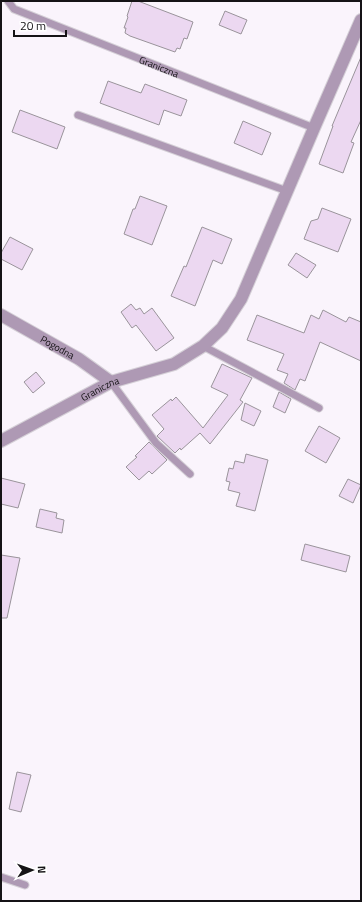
<svg xmlns="http://www.w3.org/2000/svg" width="362" height="902" font-family="'Titillium Web',sans-serif">
  <style>
    .building { fill: #ecd8f1; stroke: #9a949b }
    .lines { fill: none; stroke-linecap: round; stroke-linejoin: round }
    .lane-casing { stroke: #d5d0d7; stroke-width: 9 }
    .street-casing { stroke: #d5d0d7; stroke-width: 14 }
    .lane { stroke: #ae99b4; stroke-width: 7 }
    .street { stroke: #ae99b4; stroke-width: 12 }
    .labels { text-anchor: middle; stroke-width: 3.5; stroke-linejoin: round; paint-order: stroke }
    .street-label { font-size: 10px; fill: #151316; stroke: #fff }
  </style>
  <rect width="100%" height="100%" fill="#faf4fc"/>
  <!-- building -->
  <path class="building" d="M132,1H138L193,22L187,39L184,38L180,49L177,48L175,52L130,36L125,33L126,28H124L128,17L127,16Z
    M225,11L247,20L241,34L219,25Z
    M361,57V120L351,142L354,143L343,173L319,164L333,126H332Z
    M108,81L141,93L145,84L187,100L181,116L164,110L159,125L100,103Z
    M20,110L65,127L57,149L12,132Z
    M243,121L271,133L262,155L234,143Z
    M140,196L167,206L152,245L124,234L133,209H135Z
    M322,208L351,219L338,252L304,239L311,221L318,219Z
    M202,227L232,239L222,264L213,260L195,306L171,296L184,266L186,267Z
    M10,237L33,249L22,270L1,259V253Z
    M296,253L316,265L307,278L288,265Z
    M131,304L136,310L140,308L144,314L152,308L174,338L156,351L136,325L132,328L121,312Z
    M323,310L346,322L349,317L361,322V361L320,342L305,381L300,379L295,390L284,383L288,374L277,370L284,354L247,340L257,315L304,333L311,315L319,319Z
    M222,364L252,378L240,400L243,402L210,444L200,433L181,450L180,448L175,453L157,436L164,429L152,415L171,399L172,401L176,397L203,428L228,395L211,387Z
    M36,372L45,383L33,393L24,382Z
    M279,392L291,399L285,413L273,407Z
    M245,403L261,411L254,426L241,420Z
    M319,426L340,438L326,463L305,451Z
    M149,442L167,460L152,474L149,471L139,480L126,467L137,457L135,456Z
    M246,454L268,460L255,511L236,506L240,493L228,490L230,482L226,481L229,468L233,469L235,461L244,463Z
    M1,478L25,484L18,508L1,504Z
    M348,479L361,485L353,503L339,496Z
    M40,509L57,513L56,518L64,520L62,533L36,527Z
    M305,544L350,556L346,572L301,560Z
    M1,555L20,558L7,618H1Z
    M17,772L31,775L21,812L9,809Z"/>
  <g class="lines">
    <defs>
      <g id="lane">
        <path id="s1" d="M8,1L14,9L314,128"/>
        <path d="M78,115L287,191"/>
        <path d="M203,346L319,408"/>
        <path d="M111,382L156,443L190,474"/>
        <path d="M1,877L25,885"/>
      </g>
      <g id="street">
        <path id="s2" d="M1,315L79,359L111,382"/>
        <path id="s3" d="M1,441L111,382L174,364L203,346L222,328L241,299L314,128L361,20"/>
      </g>
    </defs>
    <!-- lane casing -->
    <use href="#lane" class="lane-casing"/>
    <!-- street casing -->
    <use href="#street" class="street-casing"/>
    <!-- lane -->
    <use href="#lane" class="lane"/>
    <!-- street -->
    <use href="#street" class="street"/>
  </g>
  <g class="labels">
    <!-- street labels -->
    <g class="street-label">
      <text dy="4" stroke="none"><textPath href="#s1" startOffset="166">Graniczna</textPath></text>
      <text dy="4" stroke="none"><textPath href="#s2" startOffset="65">Pogodna</textPath></text>
      <text dy="4" stroke="none"><textPath href="#s3" startOffset="112">Graniczna</textPath></text>
    </g>
  </g>
  <!-- border -->
  <rect width="362" height="902" fill="none" stroke="#151316" stroke-width="4"/>
  <!-- north arrow -->
  <g transform="translate(32 870) rotate(88)" stroke="#ffffff" stroke-width="3" paint-order="stroke">
  <path d="M0-3L7 15L0 10L-7 15Z" fill="#151316"/>
  <text y="-6" font-size="11" font-weight="bold" text-anchor="middle" fill="#151316">N</text>
  </g>
  <!-- scale -->
  <path d="M14 30v6h52v-6" fill="none" stroke="#151316" stroke-width="2"/>
  <text x="20" y="30" font-size="12" fill="#151316" stroke="#ffffff" stroke-width="3" paint-order="stroke">20 m</text>
</svg>
